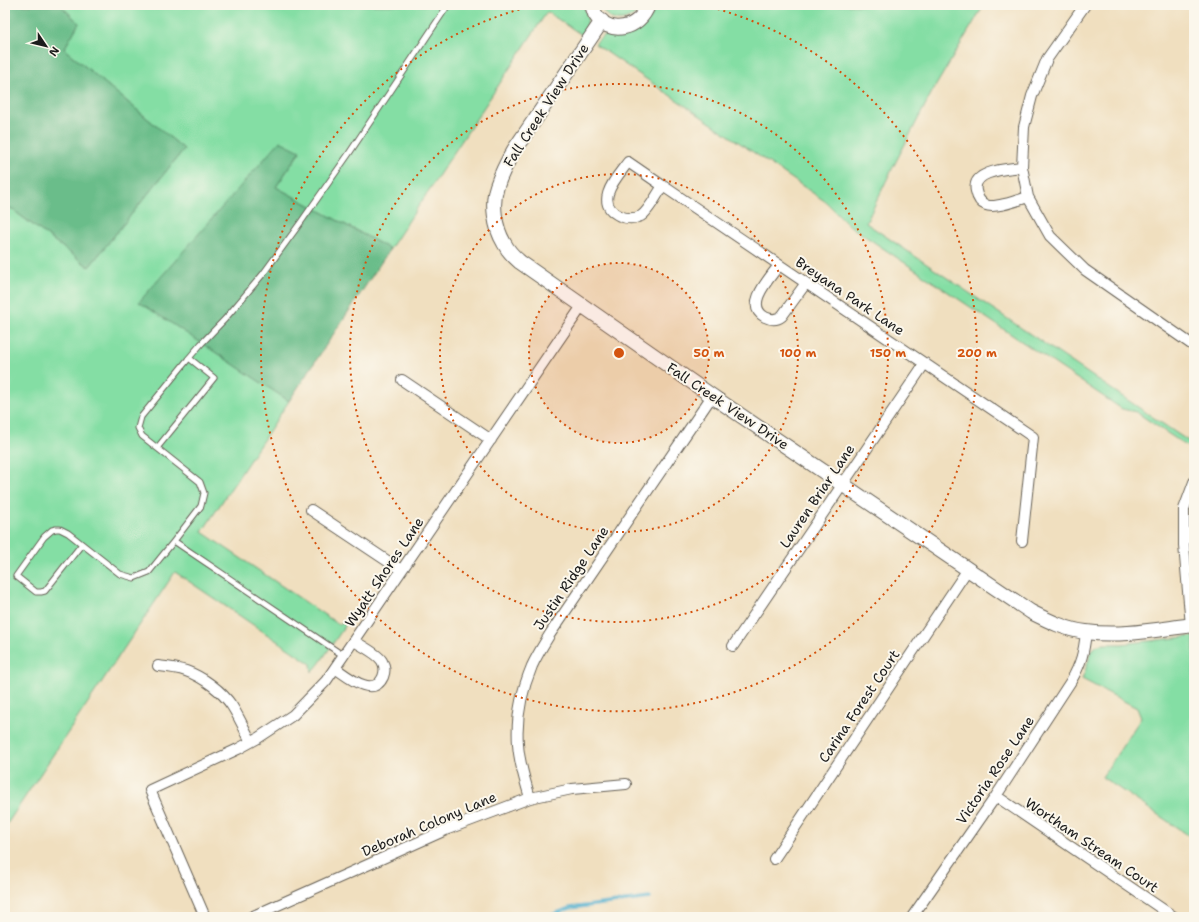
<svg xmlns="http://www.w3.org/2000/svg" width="1199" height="922" font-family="'Shantell Sans',sans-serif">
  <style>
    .green { fill: #84dea4; stroke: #507d60 }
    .forest { fill: #6bbd8a; stroke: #446c53 }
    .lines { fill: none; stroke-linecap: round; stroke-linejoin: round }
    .stream { stroke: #4eaecd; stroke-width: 3.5 }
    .lane-casing { stroke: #666055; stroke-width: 7 }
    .street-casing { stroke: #666055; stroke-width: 12 }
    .secondary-casing { stroke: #666055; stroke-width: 16 }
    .lane { stroke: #fff; stroke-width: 5 }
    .street { stroke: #fff; stroke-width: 10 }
    .secondary { stroke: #fff; stroke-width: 14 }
    .ring { fill: none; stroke: #d4530e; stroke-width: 2; stroke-dasharray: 2 4 }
    .labels { text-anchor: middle; stroke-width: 4; stroke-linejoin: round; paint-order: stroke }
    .street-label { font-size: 14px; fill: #1c1c1c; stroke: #fbf7ec }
    .centre { fill: #d4530e; stroke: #fbf7ec; stroke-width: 2 }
    .ring-label { font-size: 12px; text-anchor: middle; font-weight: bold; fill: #d4530e; stroke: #fbf7ec; stroke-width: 4; stroke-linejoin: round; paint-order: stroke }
  </style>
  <rect width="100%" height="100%" fill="#fbf7ec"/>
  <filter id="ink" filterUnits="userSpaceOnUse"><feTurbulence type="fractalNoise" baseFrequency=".025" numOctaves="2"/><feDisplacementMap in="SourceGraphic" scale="8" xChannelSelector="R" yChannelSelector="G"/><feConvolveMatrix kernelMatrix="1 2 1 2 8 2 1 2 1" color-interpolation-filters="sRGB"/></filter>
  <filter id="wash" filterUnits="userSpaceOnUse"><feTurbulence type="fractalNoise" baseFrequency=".012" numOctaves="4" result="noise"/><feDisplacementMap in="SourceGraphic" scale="16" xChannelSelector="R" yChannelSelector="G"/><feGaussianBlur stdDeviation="0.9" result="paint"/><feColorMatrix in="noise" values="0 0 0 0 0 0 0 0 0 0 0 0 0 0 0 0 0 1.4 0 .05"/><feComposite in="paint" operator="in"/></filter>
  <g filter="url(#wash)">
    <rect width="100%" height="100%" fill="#f0dfbf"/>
    <!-- green -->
    <path class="green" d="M60,5H584C588,19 590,22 582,35L547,12L390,249L276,187L300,152L140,302L289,401L202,532L338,624L347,623L319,664L312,672L311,664L175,572L5,827V204L89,267L184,149L64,49L79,23Z
      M600,5H641C632,25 608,26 600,5Z
      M656,5H984L932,92L890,173L866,223L1194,445V451L1136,412L1122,409L850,226L826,202L595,44C606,29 614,35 629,33C642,30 653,18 656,5Z
      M1194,636V839L1102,777L1141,718L1137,708L1082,679L1093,648L1098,645L1104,644H1122Z"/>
    <!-- forest -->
    <path class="forest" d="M5,5H60L79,23L64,49L184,149L89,267L5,204Z
      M280,141L300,151L276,187L390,249L289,401L139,302Z"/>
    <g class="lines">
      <!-- stream -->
      <path class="stream" d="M547,917L570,908L650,898"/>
    </g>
  </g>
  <g filter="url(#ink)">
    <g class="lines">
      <defs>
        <path id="lane" d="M189,358L201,344L225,319L263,274L301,222L348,155L448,5
          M157,448L214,378L189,358L141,417L138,428L142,436L200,482L204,493L201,506L174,541L344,656
          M82,544L45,591L41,592H36L16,576L44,537L52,530L56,529H60L68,533L120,574L134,578L149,572L174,541"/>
        <path id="street" d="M1085,5L1047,59L1032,96L1024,127L1022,167L1028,197L1050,236L1085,270L1194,346
          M1022,167C1009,169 971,170 976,191C977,196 980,203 986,205C995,209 1018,200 1028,197
          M663,186L628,162C617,177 592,203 620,216C626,219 635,219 641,216C649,211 657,194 663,186L1033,437L1022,541
          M779,265C771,277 743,305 765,317C771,320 777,320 782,316L806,283
          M402,380L491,440
          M311,510L401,570
          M1191,626L1184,545V509L1194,482
          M733,646L925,363
          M158,666C167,667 177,668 186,671C203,677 222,691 232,706C239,717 245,730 251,742
          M335,668C347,676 373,699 383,677C385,672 385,666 382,661C378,654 362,646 354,641
          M996,796L1174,917
          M530,798C525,780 519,763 518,744C516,718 522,690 532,666C537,655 544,644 550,634L712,396
          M774,859L968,569
          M205,917L150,790L238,749L258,738L293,715L326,681L582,306
          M251,917L448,829L509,806L530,798L572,789L626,784
          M912,917L996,796L1071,681C1081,664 1084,652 1086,632"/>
        <path id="secondary" d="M592,5C593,8 594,11 595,14C609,37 640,29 648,5
          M602,21L514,150C507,162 501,174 497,186C491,204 495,228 504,243C508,251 514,257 520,262L712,396L1031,612C1049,621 1067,630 1086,632C1122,637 1159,629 1194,625"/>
      </defs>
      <!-- lane casing -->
      <use href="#lane" class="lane-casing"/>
      <!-- street casing -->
      <use href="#street" class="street-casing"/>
      <!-- secondary casing -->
      <use href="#secondary" class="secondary-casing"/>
      <!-- lane -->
      <use href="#lane" class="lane"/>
      <!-- street -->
      <use href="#street" class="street"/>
      <!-- secondary -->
      <use href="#secondary" class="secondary"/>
    </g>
  </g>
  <!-- distance rings -->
  <circle cx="619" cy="353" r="90" fill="#d4530e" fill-opacity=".12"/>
  <g class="ring">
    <circle cx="619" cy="353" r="90"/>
    <circle cx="619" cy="353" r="179"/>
    <circle cx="619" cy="353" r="269"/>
    <path d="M706 6A358 358 0 1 1 532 6"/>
  </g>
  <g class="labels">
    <!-- street labels -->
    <g class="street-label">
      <text transform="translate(546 105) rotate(-57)" y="5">Fall Creek View Drive</text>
      <text transform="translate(850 296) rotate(34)" y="5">Breyana Park Lane</text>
      <text transform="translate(728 406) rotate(34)" y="5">Fall Creek View Drive</text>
      <text transform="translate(817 496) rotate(-56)" y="5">Lauren Briar Lane</text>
      <text transform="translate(384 572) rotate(-56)" y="5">Wyatt Shores Lane</text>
      <text transform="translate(571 578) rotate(-56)" y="5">Justin Ridge Lane</text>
      <text transform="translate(859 706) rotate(-56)" y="5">Carina Forest Court</text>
      <text transform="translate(995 770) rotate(-56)" y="5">Victoria Rose Lane</text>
      <text transform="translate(429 824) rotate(-23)" y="5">Deborah Colony Lane</text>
      <text transform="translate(1092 845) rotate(34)" y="5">Wortham Stream Court</text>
    </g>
  </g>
  <circle cx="619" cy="353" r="6" class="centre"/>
  <g class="ring-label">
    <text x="709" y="357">50 m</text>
    <text x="798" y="357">100 m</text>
    <text x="888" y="357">150 m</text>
    <text x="977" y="357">200 m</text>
  </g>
  <!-- margin -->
  <rect width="1199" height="922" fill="none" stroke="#fbf7ec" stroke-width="20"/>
  <!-- north arrow -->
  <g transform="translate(46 46) rotate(125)" stroke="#fbf7ec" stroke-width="3" paint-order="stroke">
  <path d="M0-3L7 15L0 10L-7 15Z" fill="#1c1c1c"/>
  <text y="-6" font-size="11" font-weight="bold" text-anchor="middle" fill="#1c1c1c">N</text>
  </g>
</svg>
